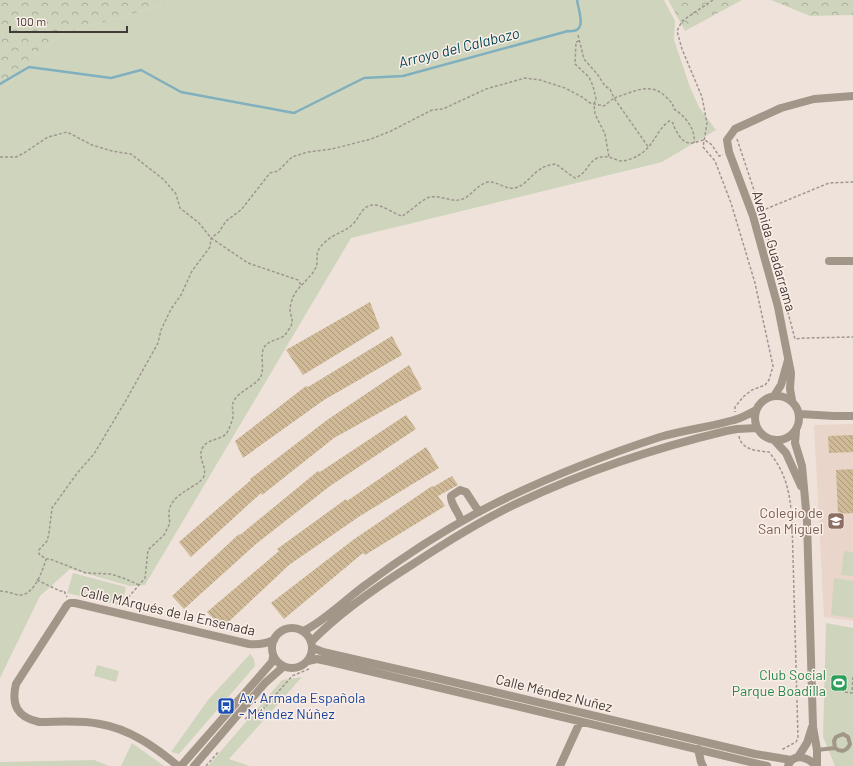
<svg xmlns="http://www.w3.org/2000/svg" width="853" height="766" font-family="Barlow,sans-serif">
  <style>
    .built { fill: #ead5ca }
    .green { fill: #cfd5bc }
    .forest { fill: url(#forest-crowns) }
    .lines { fill: none; stroke-linecap: round; stroke-linejoin: round }
    .stream { stroke: #80afbe; stroke-width: 2.5 }
    .building { fill: url(#building-back-hatch) }
    .path { stroke: #9f9691; stroke-width: 1.5; stroke-dasharray: 3 2; stroke-linecap: butt }
    .service { stroke: #a19688; stroke-width: 4 }
    .minor { stroke: #a19688; stroke-width: 8 }
    .labels { text-anchor: middle; stroke-width: 3; stroke-linejoin: round; paint-order: stroke }
    .street-label { font-size: 14px; fill: #403b38; stroke: #fcefe8 }
    .education-label { font-size: 14px; fill: #785e54; stroke: #fcefe8; text-anchor: end }
    .leisure-label { font-size: 14px; fill: #27864d; stroke: #fcefe8; text-anchor: end }
    .transit-label { font-size: 14px; fill: #164399; stroke: #fcefe8; text-anchor: start }
    .water-label { font-size: 15px; font-style: italic; fill: #004757; stroke: #fcefe8 }
  </style>
  <defs>
    <pattern id="forest-crowns" width="20" height="18" patternUnits="userSpaceOnUse"><rect width="20" height="18" fill="#cfd5bc"/><path d="M2 6a3 3 0 1 1 6 0M12 15a3 3 0 1 1 6 0" fill="none" stroke="#a9ae9a"/></pattern>
    <pattern id="building-back-hatch" width="6" height="6" patternUnits="userSpaceOnUse"><rect width="6" height="6" fill="#cfb996"/><path d="M-1 5l2 2M0 0l6 6M5-1l2 2" fill="none" stroke="#a9987b"/></pattern>
  </defs>
  <rect width="100%" height="100%" fill="#efe2db"/>
  <!-- built -->
  <path class="built" d="M853,424V621L824,617L814,425Z"/>
  <!-- green -->
  <path class="green" d="M169,0H664L675,21L674,40L690,87L699,107L716,130L662,162L351,238L145,585L130,586L70,569L40,596L0,678V91L61,34L157,7Z
    M844,551L853,552V576L841,575Z
    M73,573L126,587L122,606L67,593Z
    M834,578L853,581V618L831,615Z
    M826,623L853,628V766H835L823,737Z
    M250,654L254,659L255,666L179,754L171,752L208,700Z
    M97,665L119,671L116,682L94,676Z
    M302,677L229,759L250,766H208L282,680Z
    M132,743L164,766H121Z
    M94,760L109,766H0V762Z"/>
  <!-- forest -->
  <path class="forest" d="M0,0H169L157,7L61,34L0,91Z
    M668,0H742L685,31Z
    M771,0H853V15L810,16Z"/>
  <g class="lines">
    <!-- stream -->
    <path class="stream" d="M0,84L29,67L111,78L141,70L181,92L294,113L364,78L403,76L568,31C588,33 579,13 577,0"/>
  </g>
  <!-- building -->
  <path class="building" d="M370,302L380,328L303,375L286,350Z
    M392,336L402,355L324,400L243,458L235,441L306,386L308,387Z
    M409,365L422,389L334,438L262,495L261,493L191,557L179,542L251,480L250,479L327,420Z
    M406,415L416,429L330,486L256,544L184,609L172,596L239,534L240,535L318,471L320,472Z
    M853,435V452L829,453L828,436Z
    M426,447L439,468L360,516L289,565L222,628L207,612L279,551L277,549L346,499L347,501Z
    M853,469V513L838,514L836,470Z
    M452,476L458,485L438,496L445,506L365,555L363,553L284,619L271,603L353,540L432,486L433,487Z"/>
  <g class="lines">
    <!-- path -->
    <path class="path" d="M713,0L682,21L677,31L682,49L702,97L707,123L703,147L715,161L731,203L755,283L773,366L769,380L765,385L752,390L743,397L735,407V412
      M578,35L584,59L598,75L605,86L610,89L614,98C631,93 650,81 665,96C670,101 673,103 674,109C685,116 696,129 694,143
      M579,41L576,42L575,64L589,77L593,86L596,99L594,104L595,114L605,134L609,157
      M737,139L761,211L795,339L805,338L853,337
      M0,157H16L24,153L48,137L67,132L92,145L112,151L131,154L163,179L176,194L180,208L199,223L211,238L248,263L298,280L301,285
      M761,211L829,183L853,182
      M739,436C741,450 758,451 769,452C787,474 790,494 792,521L798,738L796,742L781,750
      M37,580L60,591H64L67,597
      M139,585L126,579L111,574L86,573L50,559H46L39,554V550L47,541L49,533L52,508L78,472L94,454L125,402L158,343L161,330L171,309L181,295L192,271L210,247L211,238L219,232L226,221L241,210L270,173L278,171L292,157L308,152L332,149L371,139L391,131L432,110L443,109L486,89L525,78L540,80L565,88L582,97L590,103L604,106L614,98L649,148
      M0,591C6,591 13,594 19,595C34,596 43,570 46,559
      M127,607L128,604L127,599L145,578L148,550L164,535L170,523C165,502 178,496 193,486C197,484 200,482 203,478C209,468 196,458 203,447C208,439 220,440 226,434C229,430 232,421 233,417C234,410 230,407 235,399C241,390 257,385 261,376C265,367 259,354 265,346C270,340 278,340 284,336C286,334 289,329 291,326C294,319 290,316 290,309C290,306 292,300 293,297C298,286 310,279 315,269C321,258 311,255 325,242C333,234 345,232 353,224C360,217 362,205 374,205C381,204 394,214 402,216C410,212 422,199 430,197C441,195 451,203 463,199C472,195 478,184 488,182C497,181 506,190 515,188C526,185 530,176 539,170C544,166 550,165 556,164L569,174L575,178C578,177 581,175 583,173C588,168 591,160 598,158C609,154 613,160 621,161C627,161 634,158 639,155C655,145 655,132 669,121L673,123C675,130 681,142 689,143C694,144 700,140 705,140L712,145L719,156L723,155
      M845,692L852,693L853,676
      M245,719L253,713L264,708L292,676L309,669
      M206,766L219,751"/>
    <!-- service -->
    <path class="service" d="M817,750L835,748C841,753 847,751 850,744L848,737L843,734L836,737L834,741L835,748"/>
    <!-- minor -->
    <path class="minor" d="M829,261H853
      M755 418a22 22 0 1 1 44 0a22 22 0 1 1-44 0Z
      M774,396L781,385L788,360
      M792,400L790,389L791,373L778,307L753,216L729,152L727,140L735,129L781,108L814,99L853,96
      M800,414L834,416H853
      M796,431L795,443L802,466L807,521L813,727L817,750V766
      M774,440L786,453L801,486
      M461,521C459,512 450,504 451,496L460,490L466,492L479,512
      M272 648a20 20 0 1 1 40 0a20 20 0 1 1-40 0Z
      M303,631C322,623 346,599 364,586C404,556 447,528 492,505C546,478 602,456 660,437C684,430 710,427 734,420C742,418 749,414 756,410
      M311,642C340,612 375,588 410,566C445,543 481,520 520,502C586,471 655,448 726,431L737,429L757,428
      M313,648L323,652L436,678L755,754L791,760
      M308,661L317,659L331,662L767,766
      M698,749L701,762L703,766
      M798,757L807,743L812,727
      M178,766C155,747 130,729 100,724C80,720 59,722 39,722C17,717 11,705 16,684L67,605L70,603H75L249,644C259,645 265,644 274,640
      M181,766L272,662L273,657
      M194,766L265,683L283,667
      M560,766L580,722
      M788,766C793,752 808,757 816,766"/>
  </g>
  <!-- icons -->
  <defs>
    <symbol id="school-square" viewBox="-11 -11 22 22"><rect x="-9" y="-9" width="18" height="18" rx="4" fill="#8d6e63" stroke="#fcefe8"/><path d="M0-5L7-2L0 1L-7-2ZM-4 1L0 2.5L4 1V4Q0 6-4 4Z" fill="#fff"/></symbol>
    <symbol id="stadium-square" viewBox="-11 -11 22 22"><rect x="-9" y="-9" width="18" height="18" rx="4" fill="#2e9e5b" stroke="#fcefe8"/><path d="M0-5a6.5 5 0 1 0 0 10a6.5 5 0 1 0 0-10ZM-3.5-1.8h7v3.6h-7Z" fill="#fff"/></symbol>
    <symbol id="bus-square" viewBox="-11 -11 22 22"><rect x="-9" y="-9" width="18" height="18" rx="4" fill="#1a4fb4" stroke="#fcefe8"/><path d="M-5-6H5V4H4V6H2V4H-2V6H-4V4H-5ZM-3.5-4V0h7V-4ZM-3.5 1.2v1.5H-2V1.2ZM2 1.2v1.5H3.5V1.2Z" fill="#fff"/></symbol>
  </defs>
  <g fill-rule="evenodd">
    <use href="#school-square" x="826" y="511" width="20" height="20"/>
    <use href="#stadium-square" x="829" y="673" width="20" height="20"/>
    <use href="#bus-square" x="216" y="696" width="20" height="20"/>
  </g>
  <g class="labels">
    <!-- street labels -->
    <g class="street-label">
      <text transform="translate(774 251) rotate(74)" y="5">Avenida Guadarrama</text>
      <text transform="translate(168 611) rotate(13)" y="5">Calle MArqués de la Ensenada</text>
      <text transform="translate(554 693) rotate(14)" y="5">Calle Méndez Nuñez</text>
    </g>
    <!-- education labels -->
    <g class="education-label">
      <text x="823" y="518">Colegio de<tspan x="823" dy="16">San Miguel</tspan></text>
    </g>
    <!-- leisure labels -->
    <g class="leisure-label">
      <text x="826" y="680">Club Social<tspan x="826" dy="16">Parque Boadilla</tspan></text>
    </g>
    <!-- transit labels -->
    <g class="transit-label">
      <text x="239" y="703">Av. Armada Española<tspan x="239" dy="16">- Méndez Núñez</tspan></text>
    </g>
    <!-- water labels -->
    <g class="water-label">
      <text transform="translate(459 48) rotate(-14)" y="5">Arroyo del Calabozo</text>
    </g>
  </g>
  <!-- scale -->
  <path d="M10 26v6h117v-6" fill="none" stroke="#403b38" stroke-width="2"/>
  <text x="16" y="26" font-size="12" fill="#403b38" stroke="#fcefe8" stroke-width="3" paint-order="stroke">100 m</text>
</svg>
